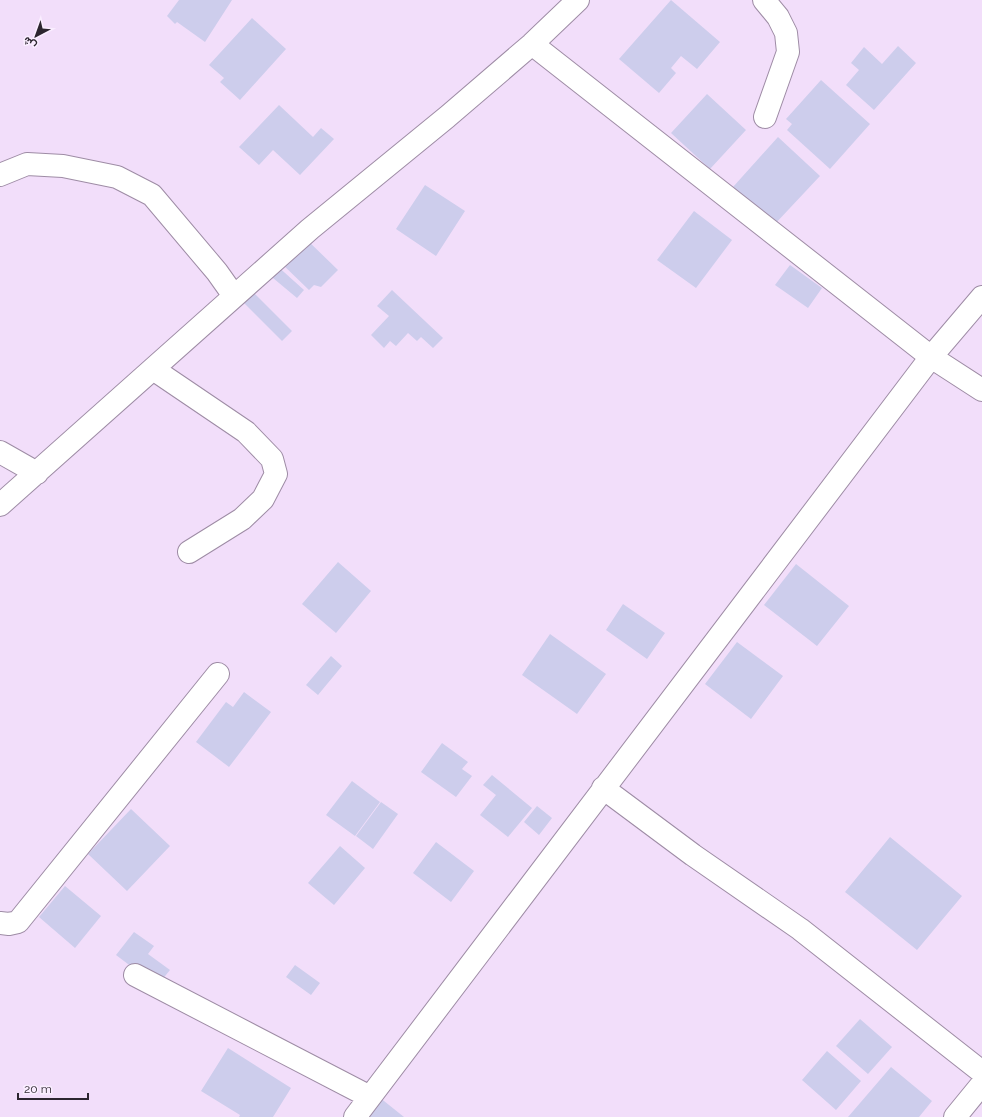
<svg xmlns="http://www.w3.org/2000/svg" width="982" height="1117" font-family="Raleway,Vazirmatn,sans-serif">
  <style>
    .building { fill: #cdcdec }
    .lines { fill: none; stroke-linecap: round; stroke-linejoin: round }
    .street-casing { stroke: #9e8ca5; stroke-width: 24 }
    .street { stroke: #fff; stroke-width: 22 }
  </style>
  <rect width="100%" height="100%" fill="#f2defa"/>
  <!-- building -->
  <path class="building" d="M179,0H232L205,42L177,22L175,24L167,16Z
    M671,0L720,42L697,69L681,56L671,68L676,73L659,93L619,59Z
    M252,18L286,49L240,100L220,82L224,78L209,65Z
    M898,46L916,63L874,110L846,85L859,70L851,63L864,47L882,64Z
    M821,80L870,124L830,169L787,130L792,124L786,119Z
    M707,94L746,130L710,169L671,133Z
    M279,105L313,137L321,128L334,139L300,175L273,150L259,165L239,147Z
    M778,137L820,176L774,225L733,187Z
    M425,185L465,211L436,256L396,229Z
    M694,211L732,240L696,288L657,260Z
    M304,237L338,270L321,287L314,285L309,290L280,262Z
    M275,264L304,290L297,298L267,273Z
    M790,265L822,288L808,308L775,285Z
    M250,289L292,331L282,341L240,299Z
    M392,290L443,338L433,348L421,337L417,341L408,333L396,346L390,341L384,348L371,335L389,316L377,306Z
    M338,562L371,591L336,633L302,604Z
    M796,564L849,606L817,646L764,605Z
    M623,604L665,633L647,659L606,630Z
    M550,634L606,674L577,714L522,675Z
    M737,642L783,676L751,719L705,684Z
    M331,656L342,666L318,695L306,685Z
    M244,692L271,712L229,767L196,742L226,702L233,707Z
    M442,743L468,762L462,769L472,776L456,797L421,772Z
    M492,775L532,808L508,837L480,815L496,795L483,785Z
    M352,781L380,802L355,836L326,815Z
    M381,802L398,814L373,849L356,836Z
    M537,806L552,818L539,835L524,822Z
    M131,809L170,846L127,891L88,854Z
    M890,837L962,896L917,950L845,892Z
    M436,842L474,871L451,902L413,873Z
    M340,846L365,868L334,905L308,883Z
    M65,886L101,916L75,948L39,917Z
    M134,932L154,946L148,954L170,970L157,986L116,955Z
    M295,965L320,983L311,995L286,977Z
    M860,1019L892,1047L868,1074L836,1046Z
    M228,1048L291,1088L273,1117H239L240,1115L201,1091Z
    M827,1051L861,1081L836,1110L802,1080Z
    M891,1067L932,1101L919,1117H848Z
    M379,1097L404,1117H363Z"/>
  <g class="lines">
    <defs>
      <path id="street" d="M764,0L778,17L786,33L788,52L765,117
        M532,44L931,357L982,390
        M0,175L27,164L63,166L117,177L152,195L217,272L234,296
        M153,369L246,432L272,459L276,474L263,499L242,519L189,552
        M0,452L37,473
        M0,505L310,229L447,117L532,44L578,0
        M603,788L693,855L800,929L982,1072
        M0,923L9,924L18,922L218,674
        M135,975L370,1097
        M355,1117L931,357L982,297
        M955,1117L982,1084"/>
    </defs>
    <!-- street casing -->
    <use href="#street" class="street-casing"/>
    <!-- street -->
    <use href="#street" class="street"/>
  </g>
  <!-- north arrow -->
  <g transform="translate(36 36) rotate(221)" stroke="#faeeff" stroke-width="3" paint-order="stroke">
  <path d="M0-3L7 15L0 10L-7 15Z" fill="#2c252f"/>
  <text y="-6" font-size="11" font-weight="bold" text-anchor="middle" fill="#2c252f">ش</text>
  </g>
  <!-- scale -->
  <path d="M18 1093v6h70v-6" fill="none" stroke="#2c252f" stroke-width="2"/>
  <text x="24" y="1093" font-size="12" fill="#2c252f" stroke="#faeeff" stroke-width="3" paint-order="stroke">20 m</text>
</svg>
